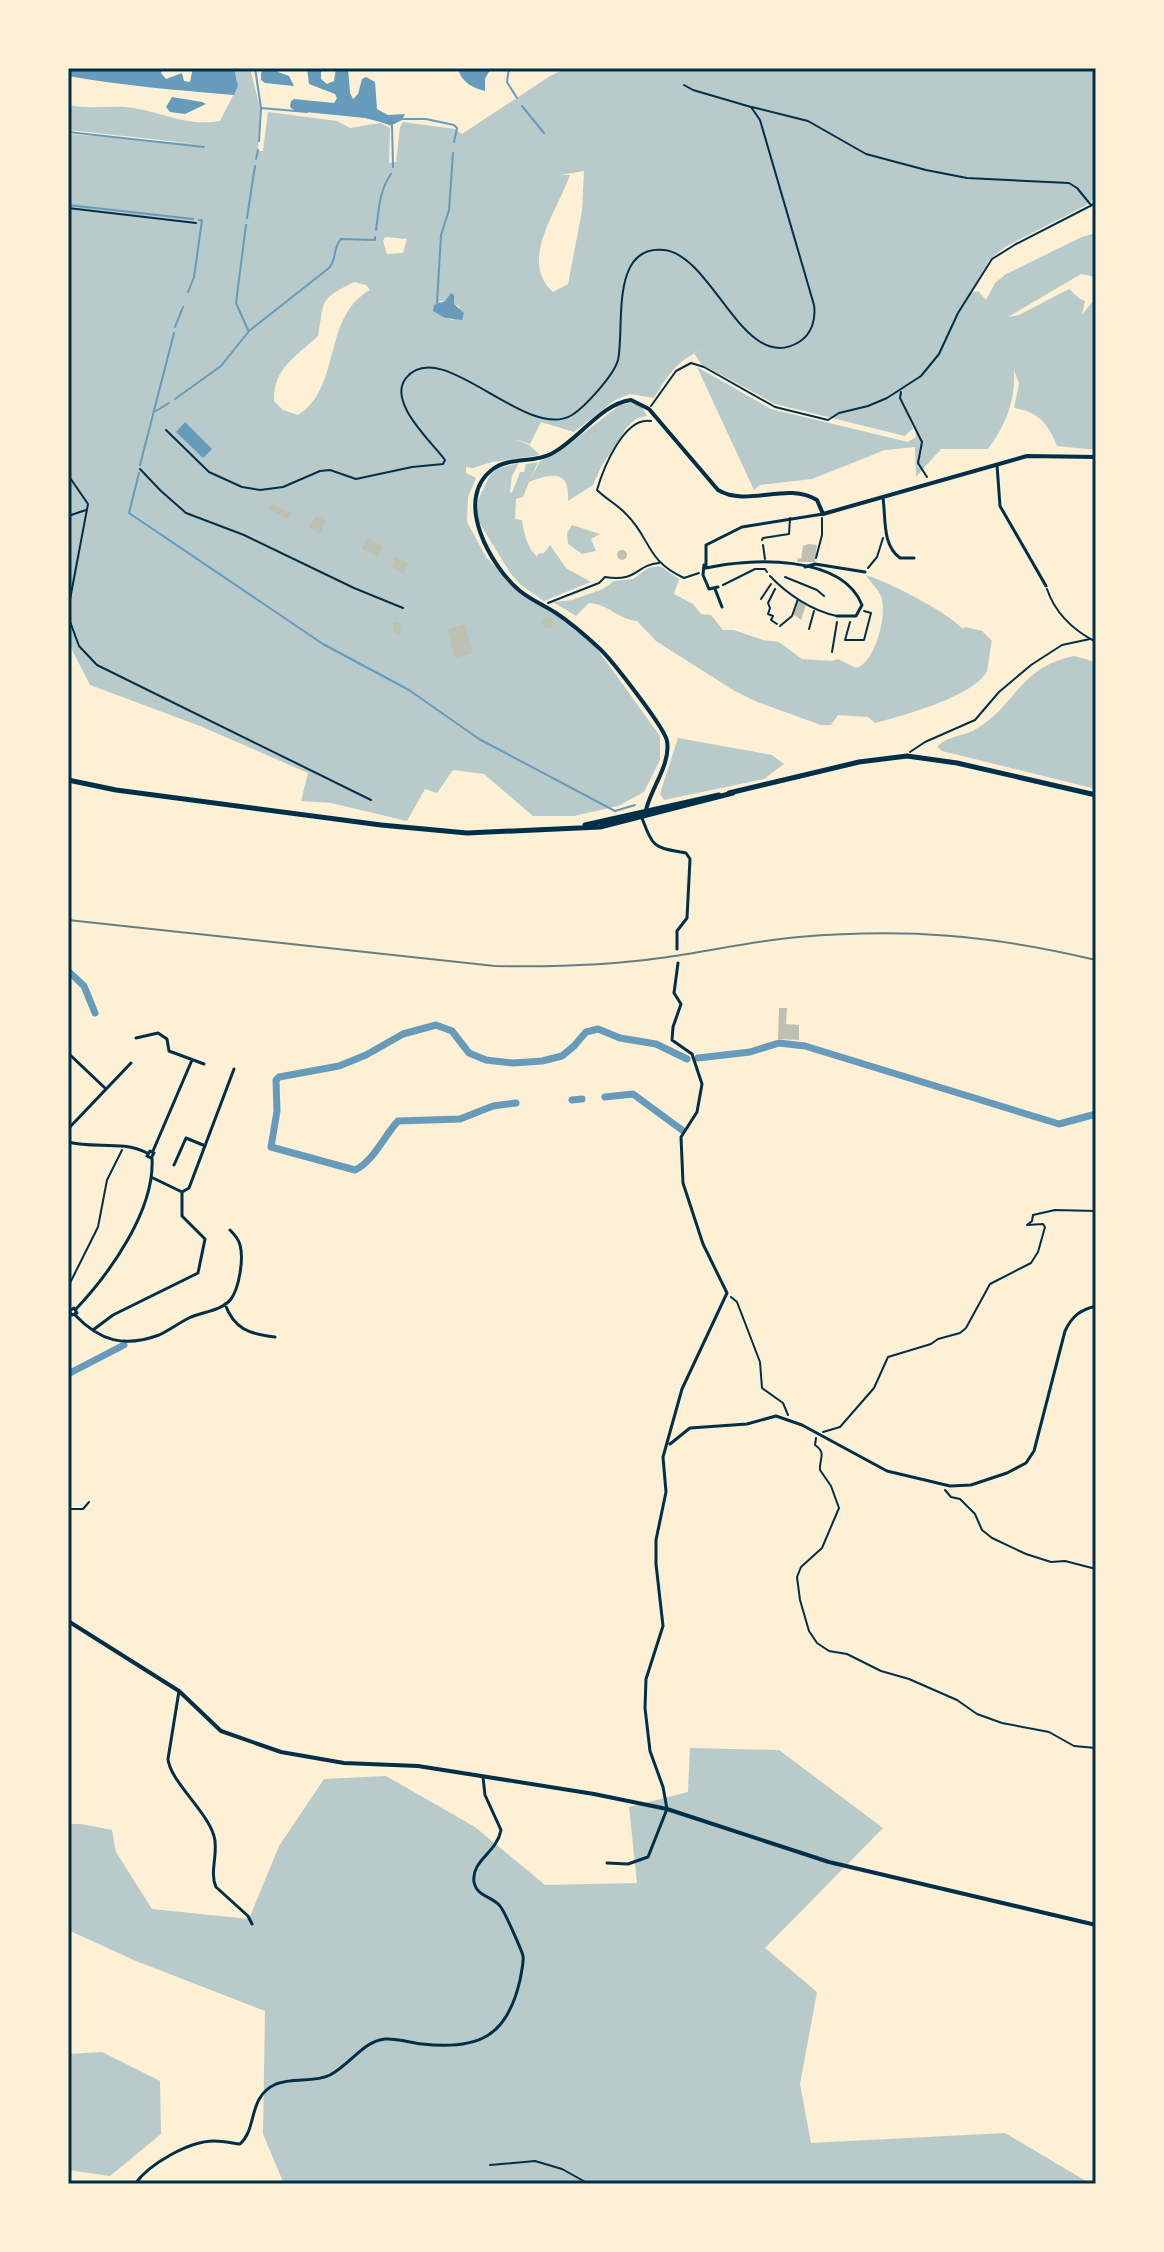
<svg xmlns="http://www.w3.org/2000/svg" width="1164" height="2252" font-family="Signika,sans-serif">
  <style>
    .green { fill: #b9caca; fill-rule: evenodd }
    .water { fill: #669bbc }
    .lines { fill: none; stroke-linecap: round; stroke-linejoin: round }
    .stream { stroke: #669bbc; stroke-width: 2 }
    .canal { stroke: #669bbc; stroke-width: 7 }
    .building { fill: #bec0b2 }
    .path { stroke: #003049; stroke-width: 2 }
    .service { stroke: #003049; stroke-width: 2 }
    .pedestrian { stroke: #003049; stroke-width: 2 }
    .minor { stroke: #003049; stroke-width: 3 }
    .tertiary { stroke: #003049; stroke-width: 4 }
    .primary { stroke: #003049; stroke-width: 5 }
    .rail { stroke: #657d81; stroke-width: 2 }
    .neatline { fill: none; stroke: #003049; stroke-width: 3 }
  </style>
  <rect width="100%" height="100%" fill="#fdf0d5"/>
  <!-- green -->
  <path class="green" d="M234,68H250L260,108L258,151H263L268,112L337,121L350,128L380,123L390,128L389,163L396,162L400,127L403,122L455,129L462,134L550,76L567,68H1096V197L1085,206L1005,247L990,259L970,293L978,291L986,300L995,283L1006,274L1082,237L1096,233V277L1081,274L1008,317L1019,315L1069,289L1080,299L1085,301L1082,315L1096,297V450L1057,446C1048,424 1039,412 1014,408L1019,384L1014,370C1016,399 1006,425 988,449H941L916,477L915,447L885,450L812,479L760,485L754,490L697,367L771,409L908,442L916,437L915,426L899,394L913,428L905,436L775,404L701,364L694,353L714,346C680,356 672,369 654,398L630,394L615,400L574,432L541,422L530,444L514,439L529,445L540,455L492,462L473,468L466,467V473L476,478L468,497L467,522L486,557L520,593L557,616L595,646L660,736V760L644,792L618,806L574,816H533L484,774L453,770L437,793L425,789L407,821L331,803L301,801L308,773L200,726L90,685L68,642V134L198,144L68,130V105C88,109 105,106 125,107C160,110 182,127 220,121L238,86ZM584,171L582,211L568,284L553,292C518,261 558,210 570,175H560ZM385,237L407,239L403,253L387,254L383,241ZM354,282L366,285L370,290C322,316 342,388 298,415L283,410L274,401C273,368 296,357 318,336C325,300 318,300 354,282ZM451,294L454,295V304L460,307L453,320L445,318L440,301H445Z
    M631,403L641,406L647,416L637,418L627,427L601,467L593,485L568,501C570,470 552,473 529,482L523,497L516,499L515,519L522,520C524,534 527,547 537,557L538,554L544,553L550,545L566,568L591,582L544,601L521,585L511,574L477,519L478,500L490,475L498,468L519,463L512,476L510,492L512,493L520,472H524L526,464L538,462L530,480L540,461L558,453L620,405Z
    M572,525L600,534L591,539L596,551L582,554L568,544L567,533Z
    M660,566L679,579L674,594L693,604L701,614L711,615L723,630H734L763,640L779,642L802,659L832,661L838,659L856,668C875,663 888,614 881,596C878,589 870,582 866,575C891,583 945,611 963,629L965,627L982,631L992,641C990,649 988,668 987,671C975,696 902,716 875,723L868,717L838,715L831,725H821L757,702L733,690L656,641L637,621C618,619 608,604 589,603L576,616L553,602L572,600L603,589L614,581L633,579L648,568Z
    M1074,656L1096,662V789L942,751L937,747C948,735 963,737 976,729C1017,705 1019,667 1074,656Z
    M678,738L772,755L784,764L764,779L664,800L660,794Z
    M690,1748L779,1750L883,1828L765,1948L817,1992L800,2084L811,2143L1005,2133L1091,2184H284L263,2134L265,2011L136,1961L68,1930V1824H81L112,1830L116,1852L152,1909L249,1919L279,1846L324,1779L386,1776L475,1827L545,1885L637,1883L629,1807L688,1792Z
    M102,2052L160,2081L161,2134L110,2176L68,2170V2054Z"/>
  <!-- water -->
  <path class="water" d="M68,68H163L161,73L166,79L182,73L184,81L190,82L193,68H234L238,86L234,95C176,90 125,86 68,76Z
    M265,68H277L278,72L289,76L294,86L265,83L261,80V73Z
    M307,68H321V79L327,84L334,81L336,68H348L350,93L353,99L358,94L362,79L366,77L375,82L377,109L388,115L405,114L402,120L392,125L365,118L295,111L290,107L291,101L294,99L334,103L337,98L335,94L309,84Z
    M462,68H491L485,79V91C474,88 464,84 459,72Z
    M172,97L202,102L206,104L185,114L170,112L166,107Z
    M451,293L454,295V304L464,313L462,320L445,318L433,311L434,305L445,301Z
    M185,422L212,449L203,458L176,432Z"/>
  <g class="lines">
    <!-- stream -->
    <path class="stream" d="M255,68L261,108L307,112
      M509,68L507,82L517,98
      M522,106L544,133
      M403,119H426L454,125L457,128L454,142
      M381,121L392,125L393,167
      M68,132L204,147
      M259,141L261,108
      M256,159L258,150
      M68,205L193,219
      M247,218L255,166
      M246,225L236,303L248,330
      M376,230C379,210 379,191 391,174
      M188,292L194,277L202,220H199
      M437,303L441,235L449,210L453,153
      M175,327L183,307
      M175,399L221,366L249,331L329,268C337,259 333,247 341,239L375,240V237
      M156,411L169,403
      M140,465L174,333
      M139,473L129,513L323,644L409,690L479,739L615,811L635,805"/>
    <!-- canal -->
    <path class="canal" d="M68,971L84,986L95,1013
      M698,1058L750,1052L779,1043L805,1046L1059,1124L1096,1114
      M605,1097L633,1094L682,1130
      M572,1100L582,1099
      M516,1103L493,1106L460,1119L398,1121C384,1136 373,1162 355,1170L271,1147L277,1111L276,1080L279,1077L339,1066L366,1055L403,1034L436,1025L452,1031L469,1053L486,1060L513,1063L542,1061L562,1056L574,1046L586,1032L598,1029L620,1038L656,1044L687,1059
      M68,1374L124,1345"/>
  </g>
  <!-- building -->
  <path class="building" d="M271,503L291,513L288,519L268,509Z
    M316,516L326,521L320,533L309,528Z
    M367,538L383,546L377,556L362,549Z
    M809,544L817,545L815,562H797L798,558L801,559L803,546Z
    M617 555a5 5 0 1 1 10 0a5 5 0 1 1-10 0Z
    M395,557L408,563L403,574L391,567Z
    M799,600L806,605L801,620L793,614Z
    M542.5 623a5.5 5.5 0 1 1 11 0a5.5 5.5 0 1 1-11 0Z
    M394,622L401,623L400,635L393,634Z
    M465,624L473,653L455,658L447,629Z
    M779,1008H787L786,1024L799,1025V1040L778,1039Z"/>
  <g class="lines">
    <!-- path -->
    <path class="path" d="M752,107L808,121L866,154L926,170L967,178L1069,183L1077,188L1091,205
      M68,208L196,223
      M901,392L900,398L922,442L918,463L927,477
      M651,406L676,371L691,363L704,367L775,407L828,420L839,413L868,406L887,398L921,376L939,354L958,313L992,259L1016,244L1096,203
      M651,421C624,416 603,469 597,490C606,499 618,505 626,514C651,538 645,560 684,578L699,573
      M166,430L209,472L242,487L260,490L283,487L320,471L330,470L356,479L412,467L443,464L445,460C431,441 387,402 406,378C441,334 527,443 572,415C585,407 614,375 618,360C625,329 609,244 664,250C713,255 744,376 799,342C812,334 816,319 814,305L760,120L751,107L693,90L684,85
      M140,469L161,491L186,513L244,535L354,588L403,608
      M68,475L88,504L68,610
      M68,516L86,510
      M763,545L765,559
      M816,558L822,535V518
      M868,568L877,557L883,538
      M785,577L817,590L824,596
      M723,585L755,569H765L767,572
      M775,589L768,603L770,608L768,614L773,616L771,620L777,624
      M1047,589C1055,613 1073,630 1096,642
      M761,599L771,584
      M548,603L599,583L605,577C639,582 635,565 659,563
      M68,616L79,646L97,665L371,800
      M850,622L845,640H864L871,613L864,611
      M809,629L814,611
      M832,652L837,622
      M910,752L925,742L975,720L999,692L1031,665L1062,645L1090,639
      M68,1287L98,1227L107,1180L122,1150
      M731,1297L737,1302L760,1362L762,1388L783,1403L788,1415
      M823,1432L840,1427L874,1388L888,1357L931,1344L938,1339L960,1333L966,1328L990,1284L1031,1263L1038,1252L1045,1227L1043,1224L1027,1225L1032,1221L1033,1215L1055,1210L1096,1211
      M816,1438L815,1445C827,1453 819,1459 820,1470L831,1486L839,1508L822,1548L801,1567L797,1577L800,1600L809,1631L817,1643L829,1651L847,1654L881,1671L909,1679L957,1700L977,1714L1002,1723L1049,1732L1074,1746L1096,1748
      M945,1490L951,1497L960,1499L975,1514L982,1530L992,1538L1026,1554L1051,1562L1065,1561L1096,1569
      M490,2165L535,2161L562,2169L589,2184"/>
    <!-- service -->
    <path class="service" d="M762,540L763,538L789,534L790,518
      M68,1509H83L89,1502"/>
    <!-- pedestrian -->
    <path class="pedestrian" d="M770,576C787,594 812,611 837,616
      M780,626L792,616L798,599"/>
    <!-- minor -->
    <path class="minor" d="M997,465L1000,506L1046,586
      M883,498C886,519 882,545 900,558H914
      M823,514L742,527L706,545V568C750,558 842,554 862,605L856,616H837
      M704,565L703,575L709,589L718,587
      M805,567L815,564L865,572
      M715,589L722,607
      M642,818C654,849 653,847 686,853L690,859L687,918L677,931V949
      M136,1038L158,1033L167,1039L169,1051L204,1064
      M68,1053L106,1089
      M68,1129L131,1063
      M68,1142C94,1149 122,1140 147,1153
      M150,1151L154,1153L151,1158L147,1156Z
      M153,1151L192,1060
      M174,1165L186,1138L203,1145
      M153,1178L182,1192L189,1188L234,1069
      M225,1304C234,1329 249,1334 275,1337
      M74,1308L77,1313L72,1315L69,1311Z
      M76,1309C110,1273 155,1210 152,1158
      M75,1315C100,1341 124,1348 159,1335C170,1330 180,1322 191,1317C203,1312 223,1310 231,1299C239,1288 244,1259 240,1245C239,1240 234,1234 230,1230
      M93,1330L113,1315L198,1273L205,1239L182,1216V1192
      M670,1444L690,1428L747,1424L776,1416L802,1425L887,1471L950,1486L971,1485L1007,1473L1026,1463L1034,1451L1065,1331C1072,1316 1080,1310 1096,1306
      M179,1691L168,1759C170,1781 207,1811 214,1836C219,1852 209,1872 216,1887L248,1916L252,1924
      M607,1863L628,1864L648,1857L667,1809L663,1787L650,1751L645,1708L646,1679L663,1626L656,1564V1540L666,1492L663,1457L682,1389L727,1293L703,1244L683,1183L681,1137L697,1112L702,1084L692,1054L672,1040L673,1027L681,1004L674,993L678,963
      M135,2184C149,2164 189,2141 214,2141C222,2141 232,2143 240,2144C258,2128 247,2097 276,2084C293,2077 314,2083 330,2075C350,2065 363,2041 385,2039C397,2038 411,2043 422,2044C477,2050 507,2038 520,1980C521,1974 524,1962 523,1956C522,1951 504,1910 500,1906C492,1896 477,1897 474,1882C471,1860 497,1853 501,1830L485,1795L483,1777"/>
    <!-- tertiary -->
    <path class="tertiary" d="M646,810C651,788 671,764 667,741C665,728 611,659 599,648C586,636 571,623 556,613C544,605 531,600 520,591C491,567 452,499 493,469C509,457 534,463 551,454C579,440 600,404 631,400L649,409L718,490C748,508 787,481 817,500L823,514L1027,456L1096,457
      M68,1621L179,1691L221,1731L281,1752L344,1763L418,1766L594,1794L667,1809L829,1862L1096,1925"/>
    <!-- primary -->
    <path class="primary" d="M68,780L116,790L381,825L467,833L600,827L733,793
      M729,793L859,762L907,756L957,763L1096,795
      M585,825L719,795"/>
    <!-- rail -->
    <path class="rail" d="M68,920L495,966C550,967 605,966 660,958C706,952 752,941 799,937C905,928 992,935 1096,960"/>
  </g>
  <!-- border -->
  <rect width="1164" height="2252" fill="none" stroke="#fdf0d5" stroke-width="140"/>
  <rect x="70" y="70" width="1024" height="2112" class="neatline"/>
</svg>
